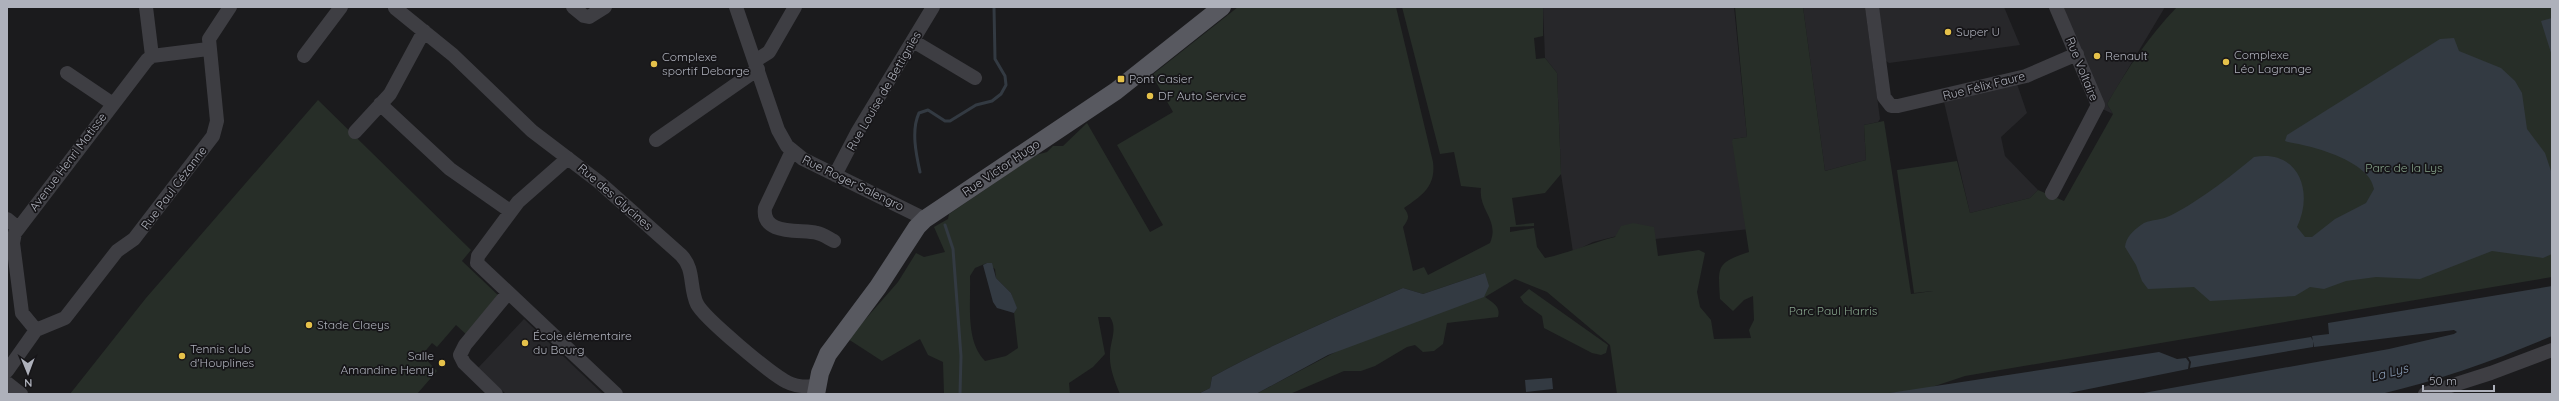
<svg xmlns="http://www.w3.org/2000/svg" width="2559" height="401" font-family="Quicksand,sans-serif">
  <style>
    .built { fill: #27272a }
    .green { fill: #272e28; fill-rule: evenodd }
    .water { fill: #333a42 }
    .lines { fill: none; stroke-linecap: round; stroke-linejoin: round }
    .stream { stroke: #333a42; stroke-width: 3 }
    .minor { stroke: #3e3e43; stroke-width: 14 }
    .major { stroke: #585960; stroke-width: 18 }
    .poi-dot { fill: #e5c14a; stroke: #161518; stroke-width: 1.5 }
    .labels { text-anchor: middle; stroke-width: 3.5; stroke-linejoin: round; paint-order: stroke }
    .poi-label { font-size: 12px; fill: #aeb1bb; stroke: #161518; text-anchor: start }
    .street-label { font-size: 12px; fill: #aeb1bb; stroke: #161518 }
    .park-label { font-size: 12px; fill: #87a48c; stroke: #161518 }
    .water-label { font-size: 13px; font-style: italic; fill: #889bb3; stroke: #161518 }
  </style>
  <rect width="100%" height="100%" fill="#1b1b1d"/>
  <!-- built -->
  <path class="built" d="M1543,7H1734L1747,137L1733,139L1750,229L1655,239L1653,227L1593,242L1573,252L1561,174L1557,73L1545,58Z
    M1803,7H1865L1880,119L1878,122L1864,125L1866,160L1825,171Z
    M1877,7H2004L2020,45L1889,63L1886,61Z
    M2051,7H2165L2107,104L2113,114L2094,105Z
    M2017,84L2027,113L2001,137L2005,156L2038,190L2030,198L1970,213L1944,102Z
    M524,319L603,394H506L478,368Z"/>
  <!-- green -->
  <path class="green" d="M1238,7H1396L1433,162C1436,186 1423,195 1404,208C1410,216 1409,219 1403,227L1413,271L1424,267L1428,275L1490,243C1500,220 1478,210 1481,188L1461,186L1454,152L1440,154L1402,7H1543V36L1534,38L1536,59L1545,58L1557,73L1561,174L1545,193L1512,198L1516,225L1534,223V226L1510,227V232L1534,228L1537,247L1545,258C1569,253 1591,243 1615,237L1621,226L1633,223L1654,227L1658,256L1699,250L1705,253L1697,292L1700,307L1711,320L1714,339L1751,338L1749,330L1754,320L1753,296L1744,300L1733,311L1720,299C1718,266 1716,263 1749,252L1732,141L1733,139L1747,137L1735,7H1803L1825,171L1866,160L1864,125L1884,121L1911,294L1933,291L1914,293L1897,170L1957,161L1970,213L2030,198L2038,190L2064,201L2113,114L2107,104C2127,69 2149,36 2177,7H2552V277L1965,376L1926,389L1883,394H1617L1610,345L1547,292L1515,279L1485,297C1493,303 1501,306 1498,317L1447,323L1443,344L1434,351L1423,352L1415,345L1407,347L1375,366L1361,371H1344L1290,394H1256L1485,273L1423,294L1403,288C1339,316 1274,343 1212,377L1210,388L1198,394H1120C1115,382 1109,367 1110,354C1110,341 1118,329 1110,317H1098L1105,354L1093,367L1069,383L1070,394H944L943,362L928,355L920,339L882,361L848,339L898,282L916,253L924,257L945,252L934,227L948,219L949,214L1036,155L1047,152L1053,146H1063L1087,123L1150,232L1163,225L1117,145L1173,112L1152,75ZM987,263L995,269L996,278L1011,293L1016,308L1014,313L1018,348L1006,356L985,361C965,341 971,303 970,276L975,268Z
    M318,100L471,250L462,261L500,297L468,336L456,325L437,347L432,343L422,355L437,371L417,394H70L146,298Z
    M1529,289L1608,345L1606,353L1601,355L1592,353L1544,328L1542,316L1524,303L1520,297Z"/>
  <!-- water -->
  <path class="water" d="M2552,18V56L2541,21Z
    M2454,38L2459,51L2501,68L2515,81L2522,93L2527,129L2545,153L2552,174V254L2543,258L2492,251L2420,279L2376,277L2346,281L2324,289L2310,287L2295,296L2210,301L2194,287L2148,289L2142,281L2136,265L2125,247C2126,237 2133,231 2141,225C2149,219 2158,221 2167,217C2191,207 2233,175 2254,157C2299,149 2314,192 2297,227L2305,237H2312L2335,219L2366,203L2374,189C2370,161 2313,146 2288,142L2285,141L2287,135L2440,39Z
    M987,263H992L996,278L1011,293L1017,308L1014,313L997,308L993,302L983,265Z
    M1485,273L1489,286L1484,297L1328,355L1256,394H1198L1210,388L1212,377C1274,343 1339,316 1403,288L1423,294Z
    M2552,286V336C2496,360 2440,380 2381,394H2138L2389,349L2454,334L2457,332L2454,330L2314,347L2312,336L2329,334L2328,323Z
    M2311,337L2313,341V347L2190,368L2191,362L2188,357Z
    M2159,352L2177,359L2186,358L2189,362L2188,369L2064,394H1883Z
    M1552,378L1553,389L1526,392L1525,380Z"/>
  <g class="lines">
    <!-- stream -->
    <path class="stream" d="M920,172C916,154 911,130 919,113L928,110L945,121H950L976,105L992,101L1001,94L1006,85L1005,76L995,59L994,7
      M945,225L953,249L961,356L960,394"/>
    <!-- minor -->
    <path class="minor" d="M146,7L152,56
      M573,7L584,16L589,17L605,7
      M736,7L778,130L787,146L803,159L925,219
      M1872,7L1884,97L1891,106H1898L2026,76L2077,54
      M395,8L453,55L532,131L599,182L681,255C695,269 689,287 697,304C704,318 771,374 787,382C796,387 807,387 817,386
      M913,41L975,78
      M304,56L341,7
      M755,61L769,52L795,7
      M67,73L113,104
      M380,104L450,169L510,211
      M355,132L390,94L424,31
      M656,140L758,69
      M792,151L765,208C761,236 801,229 817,233C823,234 828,238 834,241
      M568,158L518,202L478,256L477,263L616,394
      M835,175L858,131L933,7
      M2052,193L2098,105L2056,7
      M7,219L18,228
      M36,330L65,318L117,251L134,239L213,136L217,121L209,39L230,7
      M36,330L22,313L13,243L15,233L147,60L152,56L208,49
      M7,371L36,330
      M7,383L21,394
      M496,394L464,363L460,355L465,345L508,293
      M2425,394L2491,373L2552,350"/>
    <!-- major -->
    <path class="major" d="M816,394L820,373L828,354L878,287L917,227L925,219L1116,91L1222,7"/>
  </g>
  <!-- markers -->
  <g class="poi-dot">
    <circle cx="1948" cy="32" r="4"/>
    <circle cx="2097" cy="56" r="4"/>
    <circle cx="2226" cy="62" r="4"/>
    <circle cx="654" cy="64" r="4"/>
    <rect x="1117" y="75" width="8" height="8" rx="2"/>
    <circle cx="1150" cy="96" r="4"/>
    <circle cx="309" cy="325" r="4"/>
    <circle cx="525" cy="343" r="4"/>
    <circle cx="182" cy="356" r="4"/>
    <circle cx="442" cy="363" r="4"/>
  </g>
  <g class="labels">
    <!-- poi labels -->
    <g class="poi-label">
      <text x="1956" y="36">Super U</text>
      <text x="2234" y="59">Complexe<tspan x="2234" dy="14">Léo Lagrange</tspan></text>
      <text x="2105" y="60">Renault</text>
      <text x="662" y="61">Complexe<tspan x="662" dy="14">sportif Debarge</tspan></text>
      <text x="1129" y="83">Pont Casier</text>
      <text x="1158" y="100">DF Auto Service</text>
      <text x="317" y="329">Stade Claeys</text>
      <text x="533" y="340">École élémentaire<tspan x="533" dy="14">du Bourg</tspan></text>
      <text x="190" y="353">Tennis club<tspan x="190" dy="14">d'Houplines</tspan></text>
      <text x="434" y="360" text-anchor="end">Salle<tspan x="434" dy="14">Amandine Henry</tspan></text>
    </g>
    <!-- street labels -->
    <g class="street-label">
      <text transform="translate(2082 69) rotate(68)" y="4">Rue Voltaire</text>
      <text transform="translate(1984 86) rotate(-14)" y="4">Rue Félix Faure</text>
      <text transform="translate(884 91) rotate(-60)" y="4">Rue Louise de Bettignies</text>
      <text transform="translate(68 162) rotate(-53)" y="4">Avenue Henri Matisse</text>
      <text transform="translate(1001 168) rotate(-34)" y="4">Rue Victor Hugo</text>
      <text transform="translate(853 183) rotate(26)" y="4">Rue Roger Salengro</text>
      <text transform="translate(174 188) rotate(-53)" y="4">Rue Paul Cézanne</text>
      <text transform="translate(615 197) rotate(41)" y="4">Rue des Glycines</text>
    </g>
    <!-- park labels -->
    <g class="park-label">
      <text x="2404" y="172">Parc de la Lys</text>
      <text x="1833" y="315">Parc Paul Harris</text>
    </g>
    <!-- water labels -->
    <g class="water-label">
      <text transform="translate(2389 372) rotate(-15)" y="5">La Lys</text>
    </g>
  </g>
  <!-- border -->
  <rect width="2559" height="401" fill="none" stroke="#aeb1bb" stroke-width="16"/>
  <!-- north arrow -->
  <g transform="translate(28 373) rotate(179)" stroke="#161518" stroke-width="3" paint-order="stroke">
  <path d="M0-3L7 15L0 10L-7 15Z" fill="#aeb1bb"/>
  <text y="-6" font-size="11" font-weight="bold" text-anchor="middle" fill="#aeb1bb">N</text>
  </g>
  <!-- scale -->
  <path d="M2423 385v6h71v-6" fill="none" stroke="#aeb1bb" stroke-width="2"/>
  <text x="2429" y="385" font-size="12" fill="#aeb1bb" stroke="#161518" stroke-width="3" paint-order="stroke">50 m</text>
</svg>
